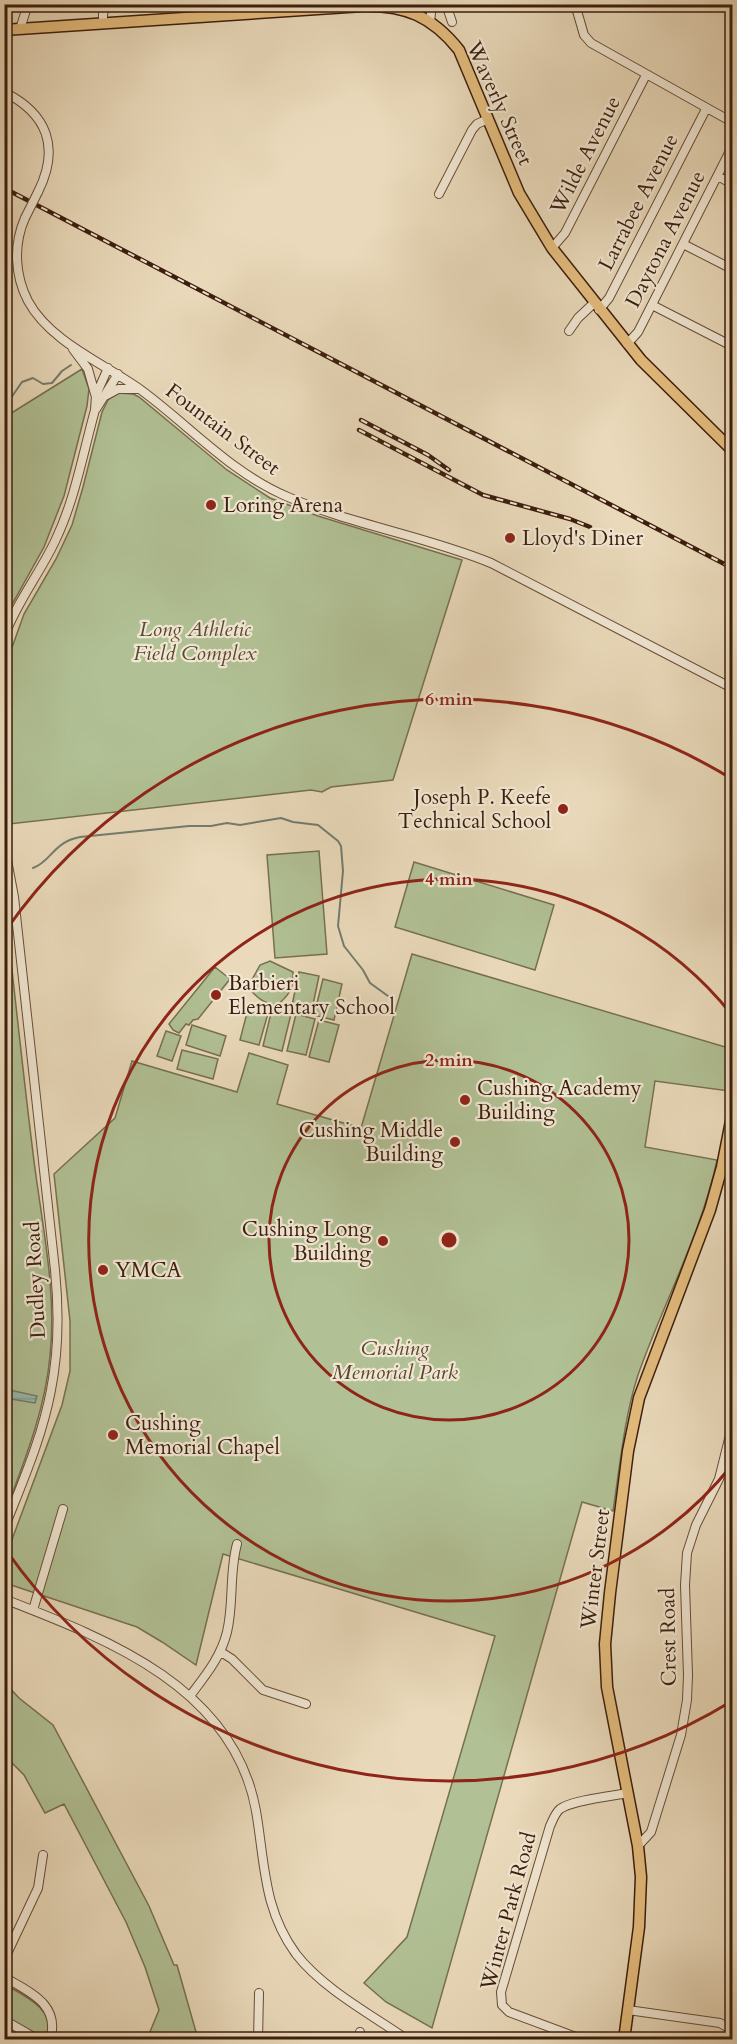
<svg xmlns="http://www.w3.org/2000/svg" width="737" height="2044" font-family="Cardo,serif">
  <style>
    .green { fill: #b1c195; stroke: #767051; stroke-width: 1.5 }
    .water { fill: url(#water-rules); stroke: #737c6f; stroke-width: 1.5 }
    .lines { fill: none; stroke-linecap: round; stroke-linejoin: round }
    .stream { stroke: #737c6f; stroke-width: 2 }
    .minor-casing { stroke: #684d38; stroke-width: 10 }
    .major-casing { stroke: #3c1e0d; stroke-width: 13 }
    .minor { stroke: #f1e7d3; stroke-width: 8 }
    .major { stroke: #e5bd7e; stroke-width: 10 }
    .rail-casing { stroke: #3c1e0d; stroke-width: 4.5 }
    .rail { stroke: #f1e7d3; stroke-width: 2; stroke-dasharray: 7; stroke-linecap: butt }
    .minor-bridge-casing { stroke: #684d38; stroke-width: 10; stroke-linecap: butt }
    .minor-bridge { stroke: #f1e7d3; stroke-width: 8 }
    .ring { fill: none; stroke: #8f2418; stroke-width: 3 }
    .poi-dot { fill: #8f2418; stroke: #f1e7d3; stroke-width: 2 }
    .labels { text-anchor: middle; stroke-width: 4.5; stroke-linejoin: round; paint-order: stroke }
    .street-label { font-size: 21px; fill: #3c1e0d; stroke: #f1e7d3 }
    .poi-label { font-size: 21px; fill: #3c1e0d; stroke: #f1e7d3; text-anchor: start }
    .park-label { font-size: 21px; font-style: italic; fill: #59472f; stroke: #f1e7d3 }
    .centre { fill: #8f2418; stroke: #f1e7d3; stroke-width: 3 }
    .ring-label { font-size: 18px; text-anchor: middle; font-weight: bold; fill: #8f2418; stroke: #f1e7d3; stroke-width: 4.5; stroke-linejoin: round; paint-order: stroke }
  </style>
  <defs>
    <pattern id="water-rules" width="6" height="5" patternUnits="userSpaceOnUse" patternTransform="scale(1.5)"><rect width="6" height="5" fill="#98bbb1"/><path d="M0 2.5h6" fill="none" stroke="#84a097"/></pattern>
  </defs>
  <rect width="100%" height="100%" fill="#eadabb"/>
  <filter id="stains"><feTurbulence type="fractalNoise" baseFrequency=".00333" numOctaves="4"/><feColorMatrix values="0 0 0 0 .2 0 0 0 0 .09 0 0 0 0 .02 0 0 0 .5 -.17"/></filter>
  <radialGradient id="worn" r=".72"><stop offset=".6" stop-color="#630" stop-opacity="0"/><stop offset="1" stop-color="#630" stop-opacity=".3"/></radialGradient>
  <!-- green -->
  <path class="green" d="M82,369L89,389L87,406L64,496L44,547L5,617V417Z
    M118,393L133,394L139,397L227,470L270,498L318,516L462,560L393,780L331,787L322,792L311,790L9,824L4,807L5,667L24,614L56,559L72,525L83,487L102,412L108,400Z
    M319,851L327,954L275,958L267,855Z
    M414,862L554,905L535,970L395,927Z
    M4,898C14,986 23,1074 34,1161C42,1225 57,1291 50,1356C45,1411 24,1462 5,1513Z
    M412,954L732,1049L729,1091L655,1081L645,1147L717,1160C701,1235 663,1304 638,1375C624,1418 620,1466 613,1511L582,1502L432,2028L386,2002L364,1983L407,1937L495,1636L223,1554L196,1665L162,1642L137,1627L5,1583L4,1561L62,1405L70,1371V1321L54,1174L115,1118L132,1061L237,1092L249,1053L288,1065L277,1104L361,1128Z
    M270,961L293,972C294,987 289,996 277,1005C264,1004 256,997 248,987L260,965Z
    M215,967L230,979L198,1019L193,1020L189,1025L186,1024L179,1033L173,1030L169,1024Z
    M299,972L319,976L311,1014L291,1010Z
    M323,979L342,984L334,1020L314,1015Z
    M249,1005L269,1010L259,1045L240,1040Z
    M272,1009L291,1014L282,1051L263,1046Z
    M296,1014L315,1019L306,1055L287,1051Z
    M319,1020L339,1025L329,1062L309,1057Z
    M192,1025L226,1036L220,1056L186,1045Z
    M166,1031L181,1036L172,1061L157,1056Z
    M182,1050L218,1059L213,1079L177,1069Z
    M5,1683L19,1698L53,1725L149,1906L174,1965H177L198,2039H147L159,2010L145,1967L126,1922L64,1804L45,1813L24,1775L5,1756Z
    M4,1984C23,1995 59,2010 45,2038H41L5,2017Z"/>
  <!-- water -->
  <path class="water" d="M5,1389L37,1396L35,1403L5,1398Z"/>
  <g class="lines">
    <!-- stream -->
    <path class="stream" d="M4,408L22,382L33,378L43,384L52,383L62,371L71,365
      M33,868C51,862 53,842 80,837L189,826H211L227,823L240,825L281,818L293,822L318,825L338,841L341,846L343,871L338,926L344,946L363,970L370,983L388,996"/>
    <defs>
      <path id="minor" d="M575,4L584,35L591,43L732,122
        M430,22L432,4
        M452,22L447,7L481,4
        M103,23V14L106,4
        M20,29L28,4
        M4,92C48,114 60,148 38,192
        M718,176L732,184
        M439,194L472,130L477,124L488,119
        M25,218C13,245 15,276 28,301C50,342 105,364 141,390C190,426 231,473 288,497C353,525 425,536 491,563L732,688
        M683,244L732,269
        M552,248L565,233L646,75
        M652,305L732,346
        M599,310L609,298L706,109
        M569,331L578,318L594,303
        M627,344L638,332L732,147
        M73,349L88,369L95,394
        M105,396L118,389H139
        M96,409L118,374
        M4,637C17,601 41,572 56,539C75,499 83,453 95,410L96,395L108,368
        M4,844L14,897L55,1270C59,1310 59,1350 51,1390C42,1438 22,1483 4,1529
        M4,1599C107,1639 234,1687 256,1811C265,1863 263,1909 296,1954C323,1989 372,2015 408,2040
        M33,1610L63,1509
        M221,1652L232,1659L263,1690L306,1704
        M190,1696C205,1676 221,1657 227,1632C234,1603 229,1573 237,1544
        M638,1846L651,1832L681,1735L687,1700L688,1675L685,1585L687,1553L696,1525L719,1479L732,1427
        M4,1960L38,1888L43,1855
        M4,1977C29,1992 61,2004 50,2040
        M628,2010L720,2023L732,2030
        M4,2020L39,2040
        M360,2032L361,2040
        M258,2040L259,1993
        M584,2040L509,2012L502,2005L501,1992L550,1826C553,1820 555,1813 560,1809C572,1800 612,1796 628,1793"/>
      <path id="major" d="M4,30L363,6C405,5 432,16 459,50L519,193L552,248L641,360L732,450
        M624,2040L639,1927L641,1877L638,1846L607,1687L605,1644L610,1593L628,1451L639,1398L710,1210L722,1167L732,1116"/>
    </defs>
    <!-- minor casing -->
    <use href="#minor" class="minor-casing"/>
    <!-- major casing -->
    <use href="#major" class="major-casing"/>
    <!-- minor -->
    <use href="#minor" class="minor"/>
    <!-- major -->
    <use href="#major" class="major"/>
    <defs>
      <path id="rail" d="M4,188L732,568
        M361,420L428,455L449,470
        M359,430L483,495L570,519L590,527"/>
    </defs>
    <!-- rail casing -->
    <use href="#rail" class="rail-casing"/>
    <!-- rail -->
    <use href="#rail" class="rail"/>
    <defs>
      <path id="minor-bridge" d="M25,218L38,192"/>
    </defs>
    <!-- minor-bridge casing -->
    <use href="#minor-bridge" class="minor-bridge-casing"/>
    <!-- minor-bridge -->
    <use href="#minor-bridge" class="minor-bridge"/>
  </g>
  <!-- distance rings -->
  <g class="ring">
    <circle cx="449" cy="1240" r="180"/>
    <path d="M732 1465A361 361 0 1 1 732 1015"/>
    <path d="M732 1701A541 541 0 0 1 6 1550M6 930A541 541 0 0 1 732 779"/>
  </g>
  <!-- markers -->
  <g class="poi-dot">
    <circle cx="211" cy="505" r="6"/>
    <circle cx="510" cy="538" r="6"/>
    <circle cx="563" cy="809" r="6"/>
    <circle cx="216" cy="995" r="6"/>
    <circle cx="465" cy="1100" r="6"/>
    <circle cx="455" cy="1142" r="6"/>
    <circle cx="383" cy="1241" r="6"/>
    <circle cx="103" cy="1270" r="6"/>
    <circle cx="113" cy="1435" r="6"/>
  </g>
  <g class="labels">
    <!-- street labels -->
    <g class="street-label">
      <text transform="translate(500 103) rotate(66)" y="7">Waverly Street</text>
      <text transform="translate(585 155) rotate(-63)" y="7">Wilde Avenue</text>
      <text transform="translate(638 202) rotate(-63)" y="7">Larrabee Avenue</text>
      <text transform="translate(665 239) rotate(-63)" y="7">Daytona Avenue</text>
      <text transform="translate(223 429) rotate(37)" y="7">Fountain Street</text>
      <text transform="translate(35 1280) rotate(-93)" y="7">Dudley Road</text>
      <text transform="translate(595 1569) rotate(-83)" y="7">Winter Street</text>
      <text transform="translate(668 1637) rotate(-91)" y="7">Crest Road</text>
      <text transform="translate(508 1911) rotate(-75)" y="7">Winter Park Road</text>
    </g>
    <!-- poi labels -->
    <g class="poi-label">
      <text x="223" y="512">Loring Arena</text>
      <text x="522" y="545">Lloyd's Diner</text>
      <text x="551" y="804" text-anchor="end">Joseph P. Keefe<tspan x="551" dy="24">Technical School</tspan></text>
      <text x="228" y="990">Barbieri<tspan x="228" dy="24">Elementary School</tspan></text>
      <text x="477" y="1095">Cushing Academy<tspan x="477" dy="24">Building</tspan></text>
      <text x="443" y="1137" text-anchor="end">Cushing Middle<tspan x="443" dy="24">Building</tspan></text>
      <text x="371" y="1236" text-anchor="end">Cushing Long<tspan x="371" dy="24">Building</tspan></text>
      <text x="115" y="1277">YMCA</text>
      <text x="125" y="1430">Cushing<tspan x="125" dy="24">Memorial Chapel</tspan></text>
    </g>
    <!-- park labels -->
    <g class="park-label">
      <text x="195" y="636">Long Athletic<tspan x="195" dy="24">Field Complex</tspan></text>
      <text x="395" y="1355">Cushing<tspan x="395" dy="24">Memorial Park</tspan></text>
    </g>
  </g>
  <circle cx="449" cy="1240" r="9" class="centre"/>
  <g class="ring-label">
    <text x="449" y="705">6 min</text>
    <text x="449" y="885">4 min</text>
    <text x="449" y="1066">2 min</text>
  </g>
  <!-- margin -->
  <rect width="737" height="2044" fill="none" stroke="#eadabb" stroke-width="24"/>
  <rect x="6" y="6" width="725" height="2032" fill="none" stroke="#3c1e0d" stroke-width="3"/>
  <rect x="12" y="12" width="713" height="2020" fill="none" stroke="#3c1e0d" stroke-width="1.5"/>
  <rect width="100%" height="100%" filter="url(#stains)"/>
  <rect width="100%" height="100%" fill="url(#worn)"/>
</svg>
